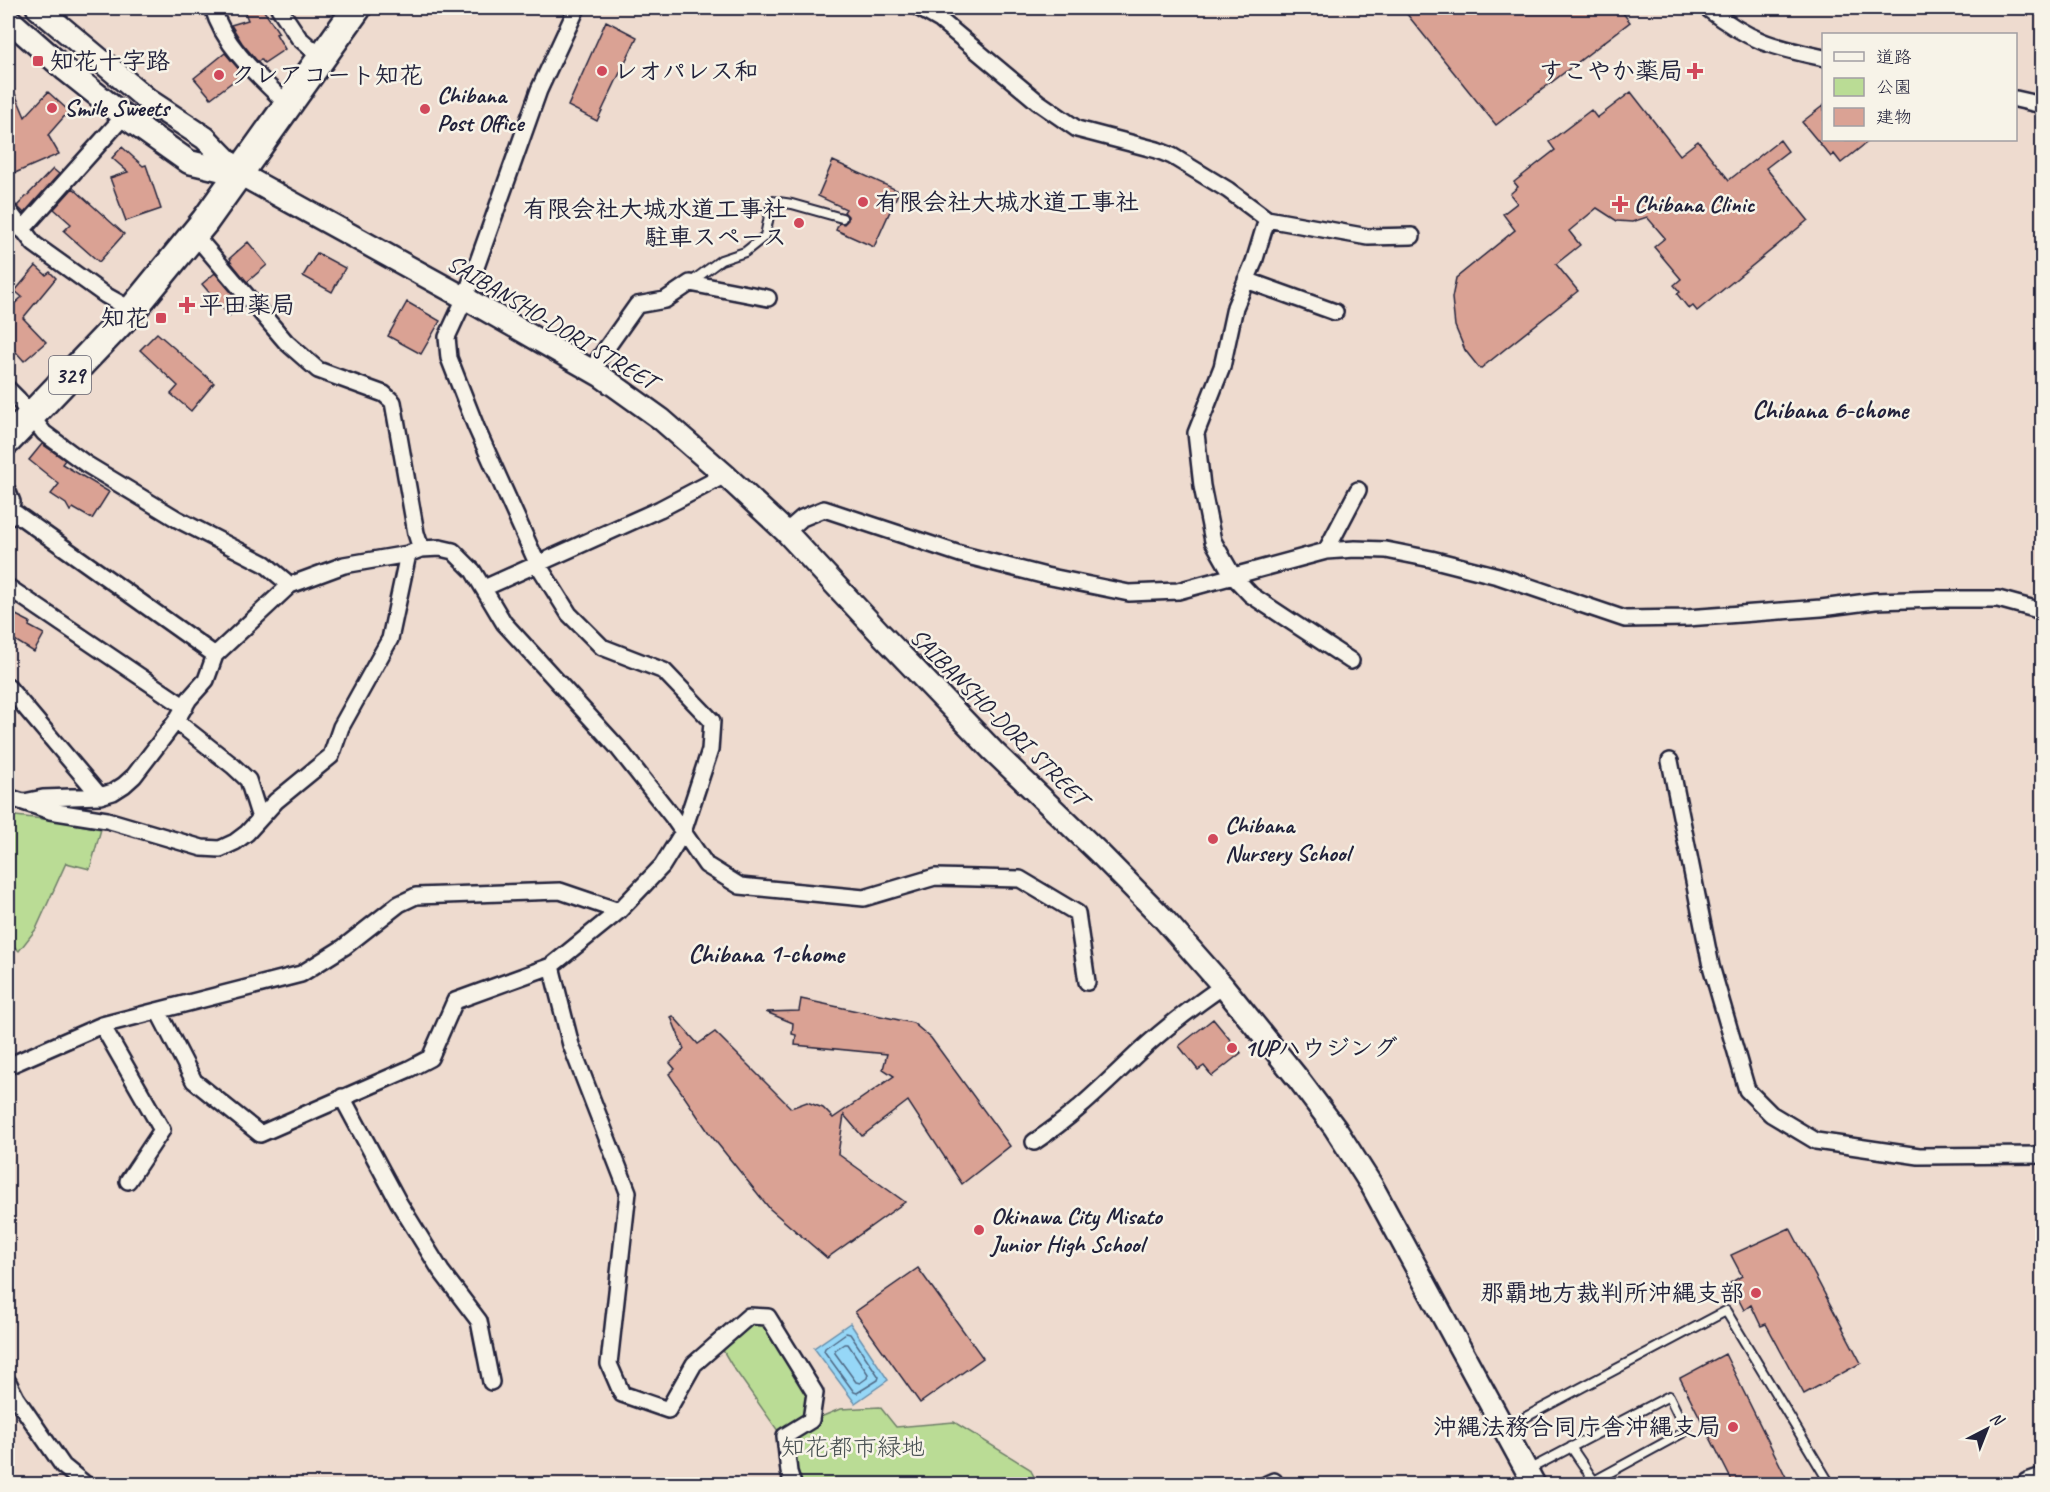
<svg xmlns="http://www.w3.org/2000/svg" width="2050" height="1492" font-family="Caveat,'Klee One',sans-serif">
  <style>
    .green { fill: #badc95; stroke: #6e7f68; stroke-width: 1.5 }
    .water { fill: #96d7f7; stroke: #688fac; stroke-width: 1.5 }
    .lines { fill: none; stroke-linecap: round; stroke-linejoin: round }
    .shore { stroke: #506a86; stroke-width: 1.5 }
    .building { fill: #daa294; stroke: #22223b; stroke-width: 1.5 }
    .lane-casing { stroke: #22223b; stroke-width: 12 }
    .street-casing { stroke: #22223b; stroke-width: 20 }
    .secondary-casing { stroke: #22223b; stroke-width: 26 }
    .primary-casing { stroke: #22223b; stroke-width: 27 }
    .highway-casing { stroke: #22223b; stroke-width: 32 }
    .lane { stroke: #f7f3e8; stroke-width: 8 }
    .street { stroke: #f7f3e8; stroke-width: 15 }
    .secondary { stroke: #f7f3e8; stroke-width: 21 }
    .primary { stroke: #f7f3e8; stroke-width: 22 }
    .highway { stroke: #f7f3e8; stroke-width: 27 }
    .poi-dot { fill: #d1495b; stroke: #f7f3e8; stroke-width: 2 }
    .labels { text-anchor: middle; stroke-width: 5; stroke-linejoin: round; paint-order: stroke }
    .shield { fill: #f7f3e8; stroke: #62616f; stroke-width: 1.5 }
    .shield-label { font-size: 22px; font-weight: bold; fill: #22223b }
    .poi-label { font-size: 24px; font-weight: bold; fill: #22223b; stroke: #f7f3e8; text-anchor: start }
    .street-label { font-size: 24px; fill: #22223b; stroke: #f7f3e8 }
    .park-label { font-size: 24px; fill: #485052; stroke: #f7f3e8 }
    .neighbourhood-label { font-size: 26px; font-weight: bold; fill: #22223b; stroke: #f7f3e8 }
  </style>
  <rect width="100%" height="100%" fill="#eedbcf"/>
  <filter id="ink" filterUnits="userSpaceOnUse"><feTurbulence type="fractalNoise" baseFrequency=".0167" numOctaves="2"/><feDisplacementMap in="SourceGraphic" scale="12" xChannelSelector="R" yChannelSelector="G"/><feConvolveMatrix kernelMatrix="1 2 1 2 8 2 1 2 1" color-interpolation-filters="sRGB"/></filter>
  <g filter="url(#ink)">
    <!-- green -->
    <path class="green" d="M15,816L53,820L101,829L90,869L66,863L36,929L19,951L8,941V820Z
      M749,1316L768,1317L815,1393L811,1420L785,1441L731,1364L718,1342Z
      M880,1407L896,1427L954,1422L1030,1469L1038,1484H795L784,1444L811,1421L840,1409Z"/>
    <!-- water -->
    <path class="water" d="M850,1323L888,1380L855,1403L814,1348Z"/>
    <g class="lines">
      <!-- shore -->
      <path class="shore" d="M846,1333L850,1334L879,1377L878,1380L857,1393L854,1392L824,1351L825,1348Z
        M844,1344H848L868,1374L867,1378L860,1383L856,1382L835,1353V1350Z"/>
    </g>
    <!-- building -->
    <path class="building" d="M243,8H262L279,33L276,34L285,49L264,63L261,59L258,62L242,43L231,25L248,20Z
      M1402,8H1619L1630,22L1496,125Z
      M606,21L637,37L597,121L568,106Z
      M225,53L243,74L211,98L194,78Z
      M8,77L25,117L48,92L69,111L48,135L59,154L8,176Z
      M1631,92L1680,155L1698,141L1729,180L1780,140L1788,151L1766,168L1808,220L1697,311L1693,306L1689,309L1677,294L1680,292L1674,285L1681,279L1654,247L1665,238L1647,217L1632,222L1617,221L1597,208L1569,231L1580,245L1556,264L1578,291L1480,369L1465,350L1455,326L1452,298L1456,278L1515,230L1503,214L1517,203L1510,194L1518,187L1514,182L1555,150L1549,142L1591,110L1597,118Z
      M1824,105V140H1870L1841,163L1834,154L1831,157L1802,122Z
      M122,147L143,166L146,165L161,209L126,221L110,178L128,172L112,158Z
      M833,161L899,191L874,247L836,230L839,223L844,224L848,220V216L844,212L846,209L818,196Z
      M53,169L59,174L24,213L17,206Z
      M73,188L124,234L99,262L64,231L71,224L54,209Z
      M248,242L267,265L247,282L230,261L231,259L230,258Z
      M317,253L345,268L332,292L303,276Z
      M36,266L46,275L50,272L56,278L23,318L46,342L24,361L8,343V301L12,306L22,297L15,291Z
      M215,273L242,305L229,316L202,284Z
      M407,302L440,321L421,354L388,336Z
      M157,333L214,383L191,411L171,394L178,386L140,350Z
      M42,444L65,460L62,464L109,492L92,519L73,508L70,511L66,504L51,494L59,484L29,460Z
      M8,611L30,622L29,626L44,634L34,652L8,636Z
      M801,999L913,1023L931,1038L1010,1146L962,1184L908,1101L862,1136L844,1115L838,1154L905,1202L827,1258L770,1209L709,1133L669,1074L675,1069L670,1063L684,1049L671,1017L673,1016L698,1044L715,1032L791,1108L807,1102L823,1108L833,1118L894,1076L883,1069L887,1054L795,1045L796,1035L792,1034L793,1023L766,1012L799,1011Z
      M1213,1019L1241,1053L1212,1076L1204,1066L1198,1070L1179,1046Z
      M1790,1228L1861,1363L1804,1394L1766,1324L1761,1326L1751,1305L1744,1310L1730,1283L1742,1276L1731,1255Z
      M918,1268L983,1358L920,1403L855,1312Z
      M1725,1354L1786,1477L1762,1485H1734L1680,1378Z"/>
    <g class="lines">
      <defs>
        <path id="lane" d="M691,282L721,260L745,252L765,236L772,201L792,204L842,218
          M1505,1428L1726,1311L1830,1484
          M1528,1470L1669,1396L1686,1431L1594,1481L1571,1447"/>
        <path id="street" d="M213,8C224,47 259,77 288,105
          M279,8L299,38L321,57
          M577,8L539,90L465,298L447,337L449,358L476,427L537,563L569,614L602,647L664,671L712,721L710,750L683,832L662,866L619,911L551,966L571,1045L628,1192L609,1364L622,1394L668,1410L694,1364L749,1316L768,1317L815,1393L811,1420L785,1436L789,1472L793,1484
          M919,8L940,20L1038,102L1077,129L1157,150L1172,156L1228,190L1267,219L1254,262L1235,307L1222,367L1196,433L1202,486L1213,541L1233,576L1251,595L1351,661
          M1707,8C1749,41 1772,47 1824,58
          M2016,99L2042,105
          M8,210L34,244L105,295L132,310
          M1267,219L1368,237L1412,236
          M22,230L124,116
          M194,234L286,342L318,370L384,394L393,402L416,533L421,549
          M1246,280L1335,312
          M591,370L637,305L665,300L690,283L768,298
          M8,389L18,399L44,433L86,464L177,519L265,564L290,585
          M8,492L12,502L8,518
          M11,510L215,655
          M786,532L802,518L824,509L960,554L1046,576L1129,593L1178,591L1326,551L1355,549L1386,550L1431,559L1498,576L1625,619L1687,618L1821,608L1875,601L1938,599H1998L2042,611
          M1326,551L1358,490
          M8,587L185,707
          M484,588L660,509L725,475
          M8,687L100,796
          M176,721L233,766L248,780L260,818
          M1670,761L1711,966L1747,1090L1771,1114L1816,1141L1919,1156L2042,1155
          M8,797L50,811L107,820L202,848L220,849L235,842L247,833L276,801L331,756L341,727L390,639L408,554
          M24,802L43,798L100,796L113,792L124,785L134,776L176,721L189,699L206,680L215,655L290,585L344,565L408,554L421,549L440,548L453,551L473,571L504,623L619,749L672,816L706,865L740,886L864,898L935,877L1020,879L1077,913L1087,982
          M158,1011L194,1081L260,1134L409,1069L430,1058L455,1001L551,966
          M102,1025L162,1130L128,1181
          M8,1066L102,1025L301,974L344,947L399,904L416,896L560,891L619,911
          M342,1097L399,1203L441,1271L479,1321L491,1382
          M1034,1142C1074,1116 1105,1084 1139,1052C1165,1028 1194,1006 1223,986
          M8,1382L16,1398L63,1466L85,1484
          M1267,1484L1274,1481"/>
        <path id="secondary" d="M240,174L465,298L601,376L661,419L725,475L786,532L880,633L993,751L1098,852L1162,917L1223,986L1299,1080L1335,1128L1372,1186L1534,1484
          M2028,1484L2042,1479"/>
        <path id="primary" d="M38,8L149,101L205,138L240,174
          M8,19L66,70L124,116L189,162L240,174"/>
        <path id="highway" d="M8,440L132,310L205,221L357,8"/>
      </defs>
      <!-- lane casing -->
      <use href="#lane" class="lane-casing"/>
      <!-- street casing -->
      <use href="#street" class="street-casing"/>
      <!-- secondary casing -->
      <use href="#secondary" class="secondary-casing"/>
      <!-- primary casing -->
      <use href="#primary" class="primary-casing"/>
      <!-- highway casing -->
      <use href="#highway" class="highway-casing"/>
      <!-- lane -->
      <use href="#lane" class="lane"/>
      <!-- street -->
      <use href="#street" class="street"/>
      <!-- secondary -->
      <use href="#secondary" class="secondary"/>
      <!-- primary -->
      <use href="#primary" class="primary"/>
      <!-- highway -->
      <use href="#highway" class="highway"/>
    </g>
  </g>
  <!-- markers -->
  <g class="poi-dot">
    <rect x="32" y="55" width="12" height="12" rx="3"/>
    <circle cx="602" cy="71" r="6"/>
    <path d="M1692 62h6v6h6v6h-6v6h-6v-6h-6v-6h6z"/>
    <circle cx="219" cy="75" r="6"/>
    <circle cx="52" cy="108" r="6"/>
    <circle cx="425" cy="109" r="6"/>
    <circle cx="863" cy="202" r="6"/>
    <path d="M1617 195h6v6h6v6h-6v6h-6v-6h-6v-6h6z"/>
    <circle cx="799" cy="223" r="6"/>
    <path d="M184 296h6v6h6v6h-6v6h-6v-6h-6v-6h6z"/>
    <rect x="155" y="312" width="12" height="12" rx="3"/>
    <circle cx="1213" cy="839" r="6"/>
    <circle cx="1232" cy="1048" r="6"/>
    <circle cx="979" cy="1230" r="6"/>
    <circle cx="1756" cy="1293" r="6"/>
    <circle cx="1733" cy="1427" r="6"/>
  </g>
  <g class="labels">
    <!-- shield labels -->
    <rect class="shield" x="49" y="356" width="42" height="38" rx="4.5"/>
    <g class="shield-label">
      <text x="70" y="383">329</text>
    </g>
    <!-- poi labels -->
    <g class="poi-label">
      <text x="50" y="69">知花十字路</text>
      <text x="614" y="79">レオパレス和</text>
      <text x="1683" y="79" text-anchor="end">すこやか薬局</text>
      <text x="231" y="83">クレアコート知花</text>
      <text x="437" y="103">Chibana<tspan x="437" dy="28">Post Office</tspan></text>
      <text x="64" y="116">Smile Sweets</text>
      <text x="875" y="210">有限会社大城水道工事社</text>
      <text x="1634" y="212">Chibana Clinic</text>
      <text x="787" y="217" text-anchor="end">有限会社大城水道工事社<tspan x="787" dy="28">駐車スペース</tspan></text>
      <text x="199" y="313">平田薬局</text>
      <text x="149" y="326" text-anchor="end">知花</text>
      <text x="1225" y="833">Chibana<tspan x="1225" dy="28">Nursery School</tspan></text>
      <text x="1244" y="1056">1UPハウジング</text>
      <text x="991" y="1224">Okinawa City Misato<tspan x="991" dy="28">Junior High School</tspan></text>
      <text x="1744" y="1301" text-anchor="end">那覇地方裁判所沖縄支部</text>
      <text x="1721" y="1435" text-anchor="end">沖縄法務合同庁舎沖縄支局</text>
    </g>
    <!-- street labels -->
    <g class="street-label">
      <text transform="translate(552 322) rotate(31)" y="8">SAIBANSHO-DORI STREET</text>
      <text transform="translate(999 717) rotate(45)" y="8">SAIBANSHO-DORI STREET</text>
    </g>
    <!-- park labels -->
    <g class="park-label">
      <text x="853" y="1455">知花都市緑地</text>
    </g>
    <!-- neighbourhood labels -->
    <g class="neighbourhood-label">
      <text x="1830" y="418">Chibana 6-chome</text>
      <text x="766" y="962">Chibana 1-chome</text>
    </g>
  </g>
  <!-- margin -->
  <rect width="2050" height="1492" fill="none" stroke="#f7f3e8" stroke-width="30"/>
  <rect x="15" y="15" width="2020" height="1462" fill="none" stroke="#22223b" stroke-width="2" filter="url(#ink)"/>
  <!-- legend -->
  <rect x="1822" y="33" width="195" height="108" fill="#f7f3e8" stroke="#a29fa3" stroke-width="1.5"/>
  <rect x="1834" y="52" width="30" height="9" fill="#f7f3e8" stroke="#a29fa3" stroke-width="1.5"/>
  <text x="1876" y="63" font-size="18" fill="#22223b">道路</text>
  <rect x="1834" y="78" width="30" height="18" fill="#badc95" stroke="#a29fa3" stroke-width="1.5"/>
  <text x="1876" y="93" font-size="18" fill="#22223b">公園</text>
  <rect x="1834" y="108" width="30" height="18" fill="#daa294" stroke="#a29fa3" stroke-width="1.5"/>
  <text x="1876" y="123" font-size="18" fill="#22223b">建物</text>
  <!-- north arrow -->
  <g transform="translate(1987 1429) rotate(42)" stroke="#f7f3e8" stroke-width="4.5" paint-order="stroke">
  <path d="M0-4.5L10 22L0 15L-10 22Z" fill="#22223b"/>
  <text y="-9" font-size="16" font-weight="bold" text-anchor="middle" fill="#22223b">N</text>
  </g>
</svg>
